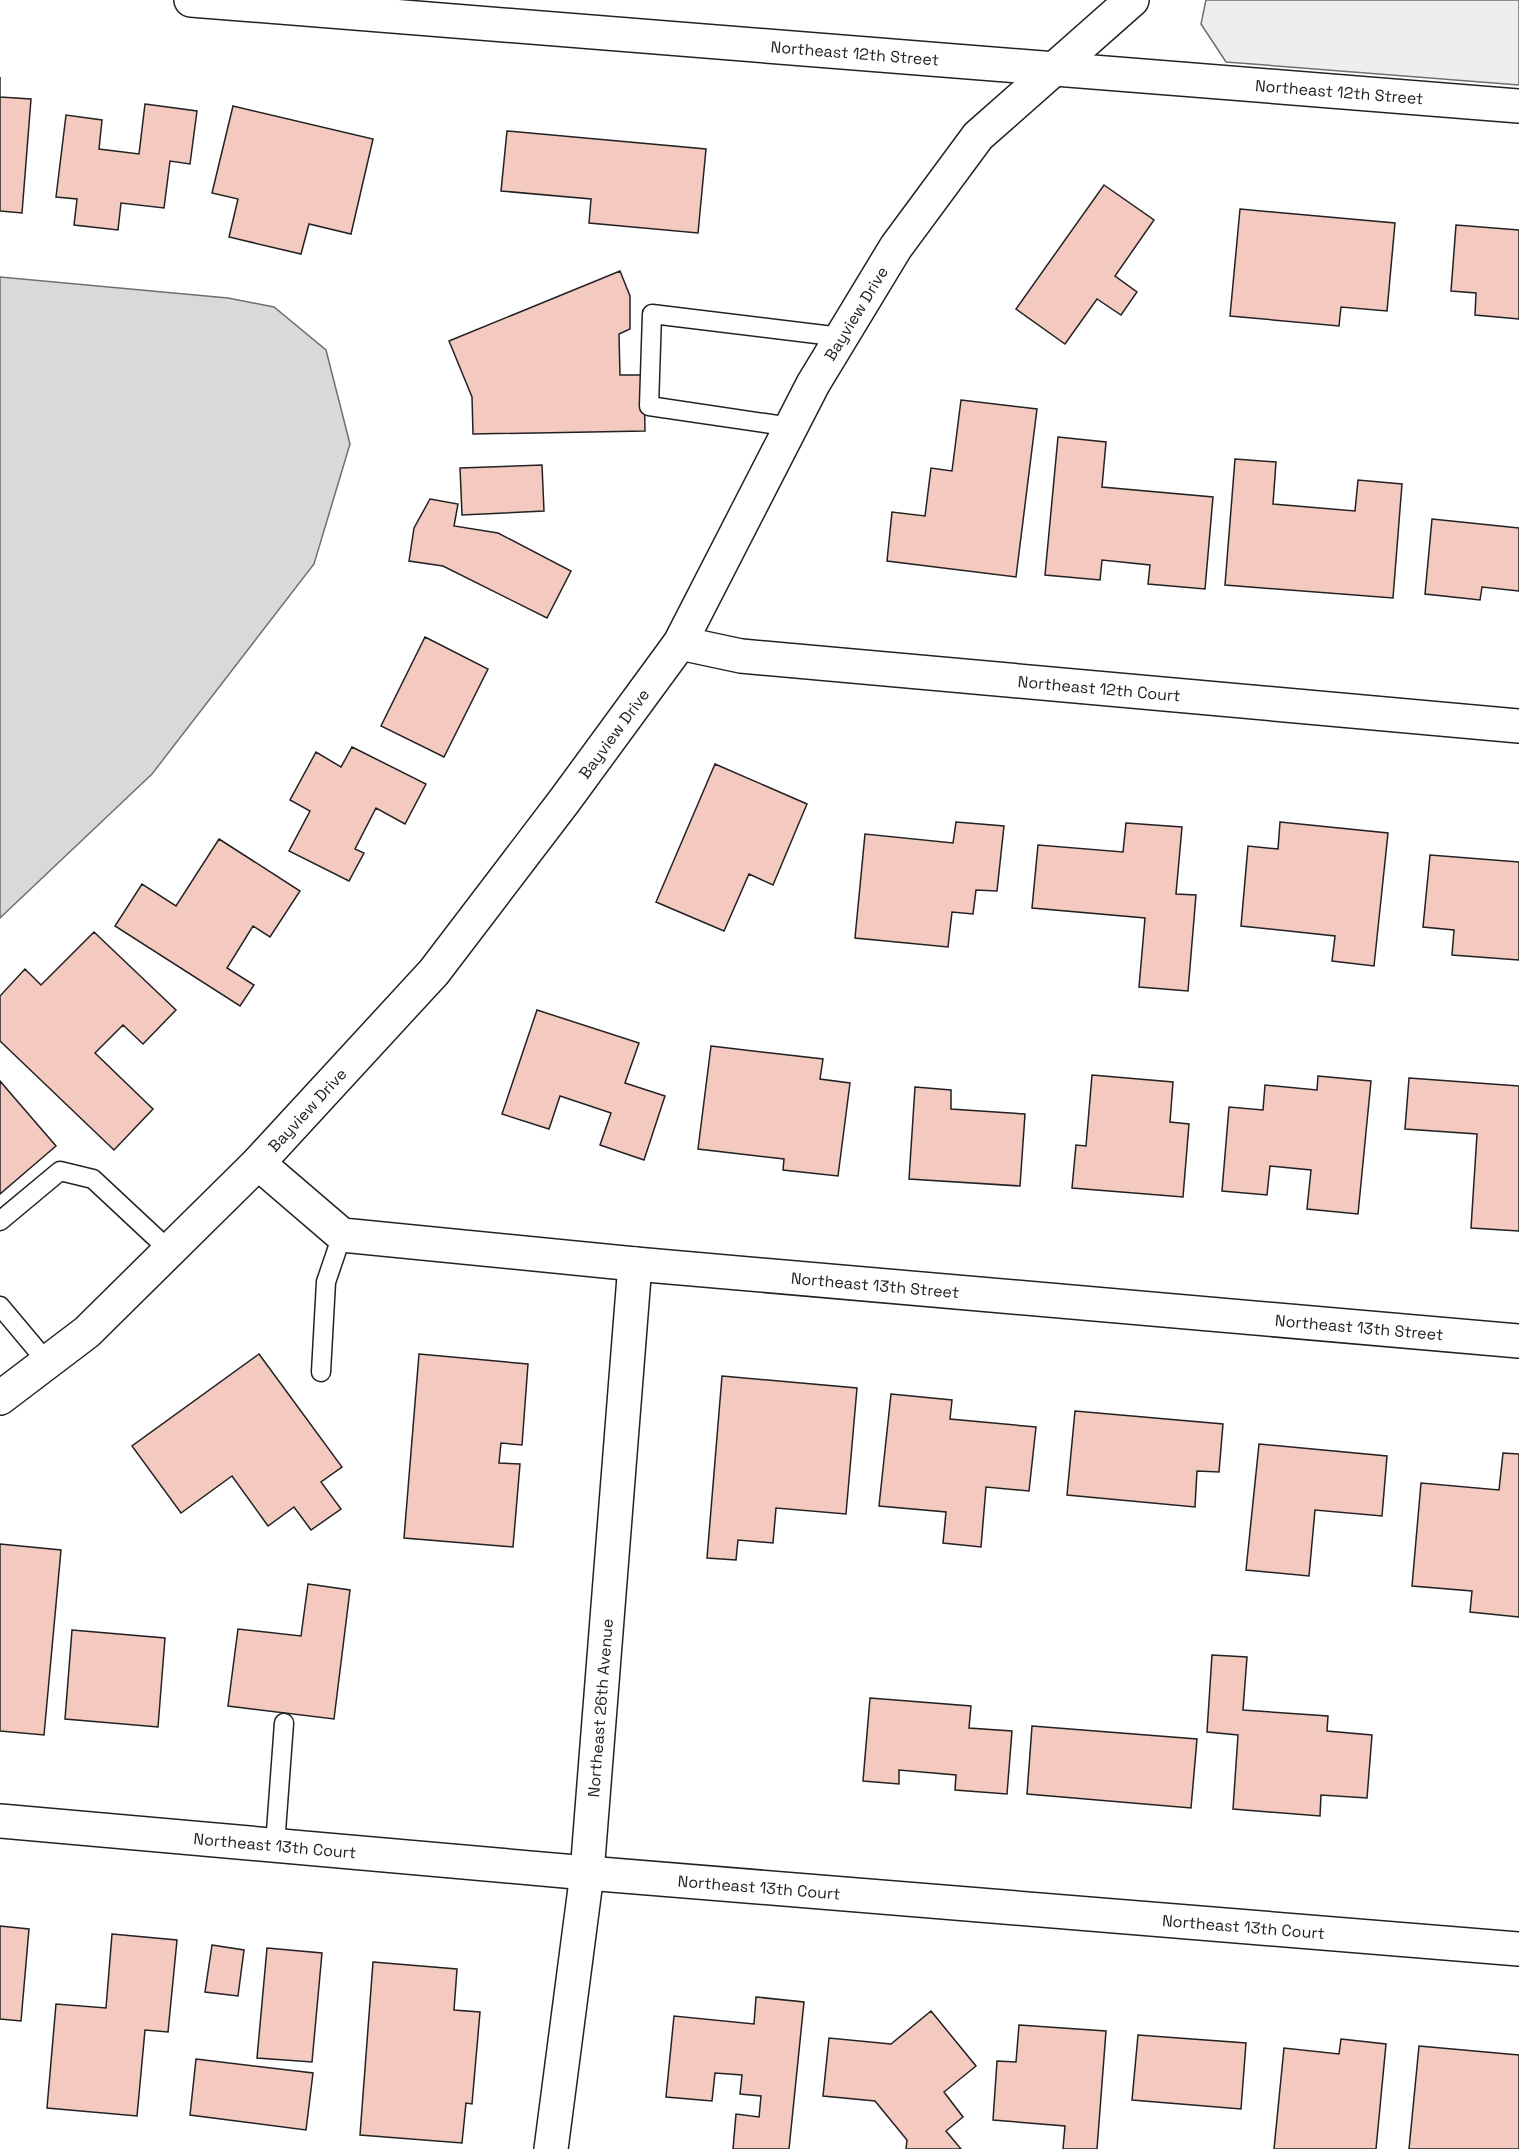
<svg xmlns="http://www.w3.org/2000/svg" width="1519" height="2149" font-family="'Space Grotesk',sans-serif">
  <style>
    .green { fill: #eee; stroke: #6f6f6f; stroke-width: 1.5 }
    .water { fill: #d9d9d9; stroke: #6f6f6f; stroke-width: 1.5 }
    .building { fill: #f3c9c0; stroke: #222; stroke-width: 1.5 }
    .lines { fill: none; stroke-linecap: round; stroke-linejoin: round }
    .service-casing { stroke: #222; stroke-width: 21 }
    .minor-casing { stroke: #222; stroke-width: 36 }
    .tertiary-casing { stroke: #222; stroke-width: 36 }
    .service { stroke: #fff; stroke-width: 18 }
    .minor { stroke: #fff; stroke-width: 33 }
    .tertiary { stroke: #fff; stroke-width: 33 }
    .labels { text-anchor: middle; stroke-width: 4.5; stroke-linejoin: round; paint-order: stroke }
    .street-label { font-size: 16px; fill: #222; stroke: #fff }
  </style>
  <rect width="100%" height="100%" fill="#fff"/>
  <!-- green -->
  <path class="green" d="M1206,0H1519V85L1226,62L1201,24Z"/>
  <!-- water -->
  <path class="water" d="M0,277L228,298L274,307L326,350L350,444L314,564L152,774L0,918Z"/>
  <!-- building -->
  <path class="building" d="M0,77V97L31,99L22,213L0,211Z
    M145,104L197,111L190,164L170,161L164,208L121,203L118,230L74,225L77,199L56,197L66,115L102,120L99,149L139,154Z
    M233,106L373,139L351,234L309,224L301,254L229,237L238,199L212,193Z
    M507,131L706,149L698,233L589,223L591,199L501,191Z
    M1104,185L1154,220L1115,276L1137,292L1121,315L1097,299L1065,344L1016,309Z
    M1240,209L1395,223L1387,311L1341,307L1339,326L1230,316Z
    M1456,225L1519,230V319L1475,315L1476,293L1451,291Z
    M620,271L630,296V329L619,334L620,375H644L645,431L473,434L472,397L449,341Z
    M961,400L1037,409L1016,577L887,561L892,512L925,516L931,468L952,471Z
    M1058,437L1106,442L1102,487L1213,497L1205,589L1148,584L1150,565L1102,560L1100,580L1045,575Z
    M1235,459L1276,462L1273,504L1355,511L1358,480L1402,484L1393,598L1225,585Z
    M542,465L544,511L462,515L460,468Z
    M430,499L458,504L454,526L498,533L571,571L547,618L443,566L409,561L414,528Z
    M1432,519L1519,528V591L1482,587L1480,600L1425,594Z
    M425,637L488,669L444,757L381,726Z
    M352,747L426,784L405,824L376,808L355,849L364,853L349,881L289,851L310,811L290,800L316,752L341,767Z
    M715,764L807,804L773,885L749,874L724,931L656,902Z
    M956,822L1004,826L997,891L976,890L973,914L952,912L948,947L855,938L865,834L953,843Z
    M1280,822L1388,833L1374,966L1332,961L1335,936L1241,926L1248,846L1278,849Z
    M1126,823L1182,827L1176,894L1196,895L1188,991L1139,987L1145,918L1032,908L1038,845L1123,852Z
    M219,839L300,891L270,937L253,926L227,968L254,985L240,1006L115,926L142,884L176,906Z
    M1430,855L1519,862V960L1452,955L1454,930L1423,927Z
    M94,932L176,1010L143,1044L123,1025L95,1053L153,1109L114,1150L0,1041V996L25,969L41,985Z
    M537,1010L639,1043L625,1083L665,1096L644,1160L600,1145L611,1113L560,1096L549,1129L502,1114Z
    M711,1046L823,1059L820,1079L850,1083L838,1176L783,1170L784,1159L698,1149Z
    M1092,1075L1173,1082L1170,1122L1189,1124L1183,1197L1072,1188L1076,1145L1086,1146Z
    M1318,1076L1371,1081L1358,1214L1307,1209L1311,1170L1270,1166L1267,1195L1222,1191L1229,1107L1263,1110L1265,1085L1317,1090Z
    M1409,1078L1519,1086V1231L1471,1228L1477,1134L1405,1129Z
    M0,1081L56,1146L0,1194Z
    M915,1087L951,1090V1109L1025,1114L1020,1186L909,1179Z
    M259,1354L342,1467L321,1482L341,1509L311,1530L294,1507L268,1526L232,1476L181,1513L132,1446Z
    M419,1354L528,1364L522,1445L501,1443L499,1463L520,1464L513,1547L404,1538Z
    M722,1376L857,1388L846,1514L776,1508L773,1543L738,1540L736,1560L707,1558Z
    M891,1394L952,1400L950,1419L1036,1427L1029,1491L986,1487L981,1547L943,1543L946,1512L879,1506Z
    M1075,1411L1223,1424L1219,1472L1197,1471L1195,1507L1067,1495Z
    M1259,1444L1387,1456L1382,1516L1315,1510L1309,1576L1246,1570Z
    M1503,1453L1519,1454V1617L1470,1612L1472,1591L1412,1586L1421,1483L1499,1490Z
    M0,1544L61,1550L44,1735L0,1731Z
    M308,1584L350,1590L334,1719L228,1706L238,1629L301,1636Z
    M72,1630L165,1638L158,1727L65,1719Z
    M1212,1655L1247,1657L1243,1710L1328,1716L1327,1731L1372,1735L1367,1798L1321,1795L1320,1816L1233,1809L1238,1735L1207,1732Z
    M870,1698L971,1706L969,1728L1012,1731L1007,1794L955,1790L956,1775L899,1770V1784L863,1781Z
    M1032,1726L1197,1739L1191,1808L1027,1794Z
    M0,1926L29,1929L21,2021L0,2019Z
    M112,1934L177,1940L168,2032L145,2030L137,2116L47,2108L56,2004L106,2008Z
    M212,1945L244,1950L238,1996L205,1992Z
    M267,1948L322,1953L312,2062L257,2058Z
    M373,1962L457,1969L454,2010L480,2012L472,2104L466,2103L462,2143L360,2135Z
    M756,1997L804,2002L789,2149H733L736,2114L759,2117L761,2096L740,2094L742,2075L715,2073L712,2101L666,2097L674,2016L754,2024Z
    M931,2011L976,2066L944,2092L963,2117L946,2131L961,2149H906L907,2140L875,2101L823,2096L829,2038L891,2044Z
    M1019,2025L1106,2031L1097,2149H1063L1065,2126L993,2120L997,2061L1016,2062Z
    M1138,2035L1246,2043L1241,2109L1132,2100Z
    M1341,2039L1386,2044L1376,2149H1274L1284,2048L1339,2054Z
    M1419,2046L1519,2055V2149H1409Z
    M196,2059L313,2073L306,2130L190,2115Z"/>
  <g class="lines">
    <defs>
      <path id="service" d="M791,427L649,406L652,314L841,337
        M0,1221L60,1171L93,1179L169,1250
        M0,1306L47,1362
        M321,1372L326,1282L342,1235
        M275,1845L284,1723"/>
      <g id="minor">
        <path id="s1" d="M191,0L1519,106"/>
        <path id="s2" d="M680,643L741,656L1519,726"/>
        <path id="s3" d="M258,1163L342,1235L635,1264L1519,1341"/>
        <path id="s4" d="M0,1821L587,1873L1519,1949"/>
        <path id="s5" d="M551,2149L587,1873L635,1264"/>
      </g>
      <g id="tertiary">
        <path id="s6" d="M0,1398L87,1332L258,1163L434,972L565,800L680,643L813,384L896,247L978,136L1132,0"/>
      </g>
    </defs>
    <!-- service casing -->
    <use href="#service" class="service-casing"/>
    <!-- minor casing -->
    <use href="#minor" class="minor-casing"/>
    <!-- tertiary casing -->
    <use href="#tertiary" class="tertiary-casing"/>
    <!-- service -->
    <use href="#service" class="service"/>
    <!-- minor -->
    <use href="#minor" class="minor"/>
    <!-- tertiary -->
    <use href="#tertiary" class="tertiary"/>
  </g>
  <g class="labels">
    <!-- street labels -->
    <g class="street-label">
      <text dy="6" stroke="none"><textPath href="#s1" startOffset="666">Northeast 12th Street</textPath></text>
      <text dy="6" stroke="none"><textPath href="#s1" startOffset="1152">Northeast 12th Street</textPath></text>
      <text dy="6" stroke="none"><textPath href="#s6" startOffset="1394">Bayview Drive</textPath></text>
      <text dy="6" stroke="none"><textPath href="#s2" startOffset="422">Northeast 12th Court</textPath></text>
      <text dy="6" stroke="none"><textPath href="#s6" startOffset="908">Bayview Drive</textPath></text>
      <text dy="6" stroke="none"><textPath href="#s6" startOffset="422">Bayview Drive</textPath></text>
      <text dy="6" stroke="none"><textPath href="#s3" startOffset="646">Northeast 13th Street</textPath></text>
      <text dy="6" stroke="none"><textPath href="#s3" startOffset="1132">Northeast 13th Street</textPath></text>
      <text dy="6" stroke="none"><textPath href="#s5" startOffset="444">Northeast 26th Avenue</textPath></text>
      <text dy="6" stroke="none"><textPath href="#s4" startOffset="276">Northeast 13th Court</textPath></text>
      <text dy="6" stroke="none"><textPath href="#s4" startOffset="762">Northeast 13th Court</textPath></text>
      <text dy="6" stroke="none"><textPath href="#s4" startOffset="1248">Northeast 13th Court</textPath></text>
    </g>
  </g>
</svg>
